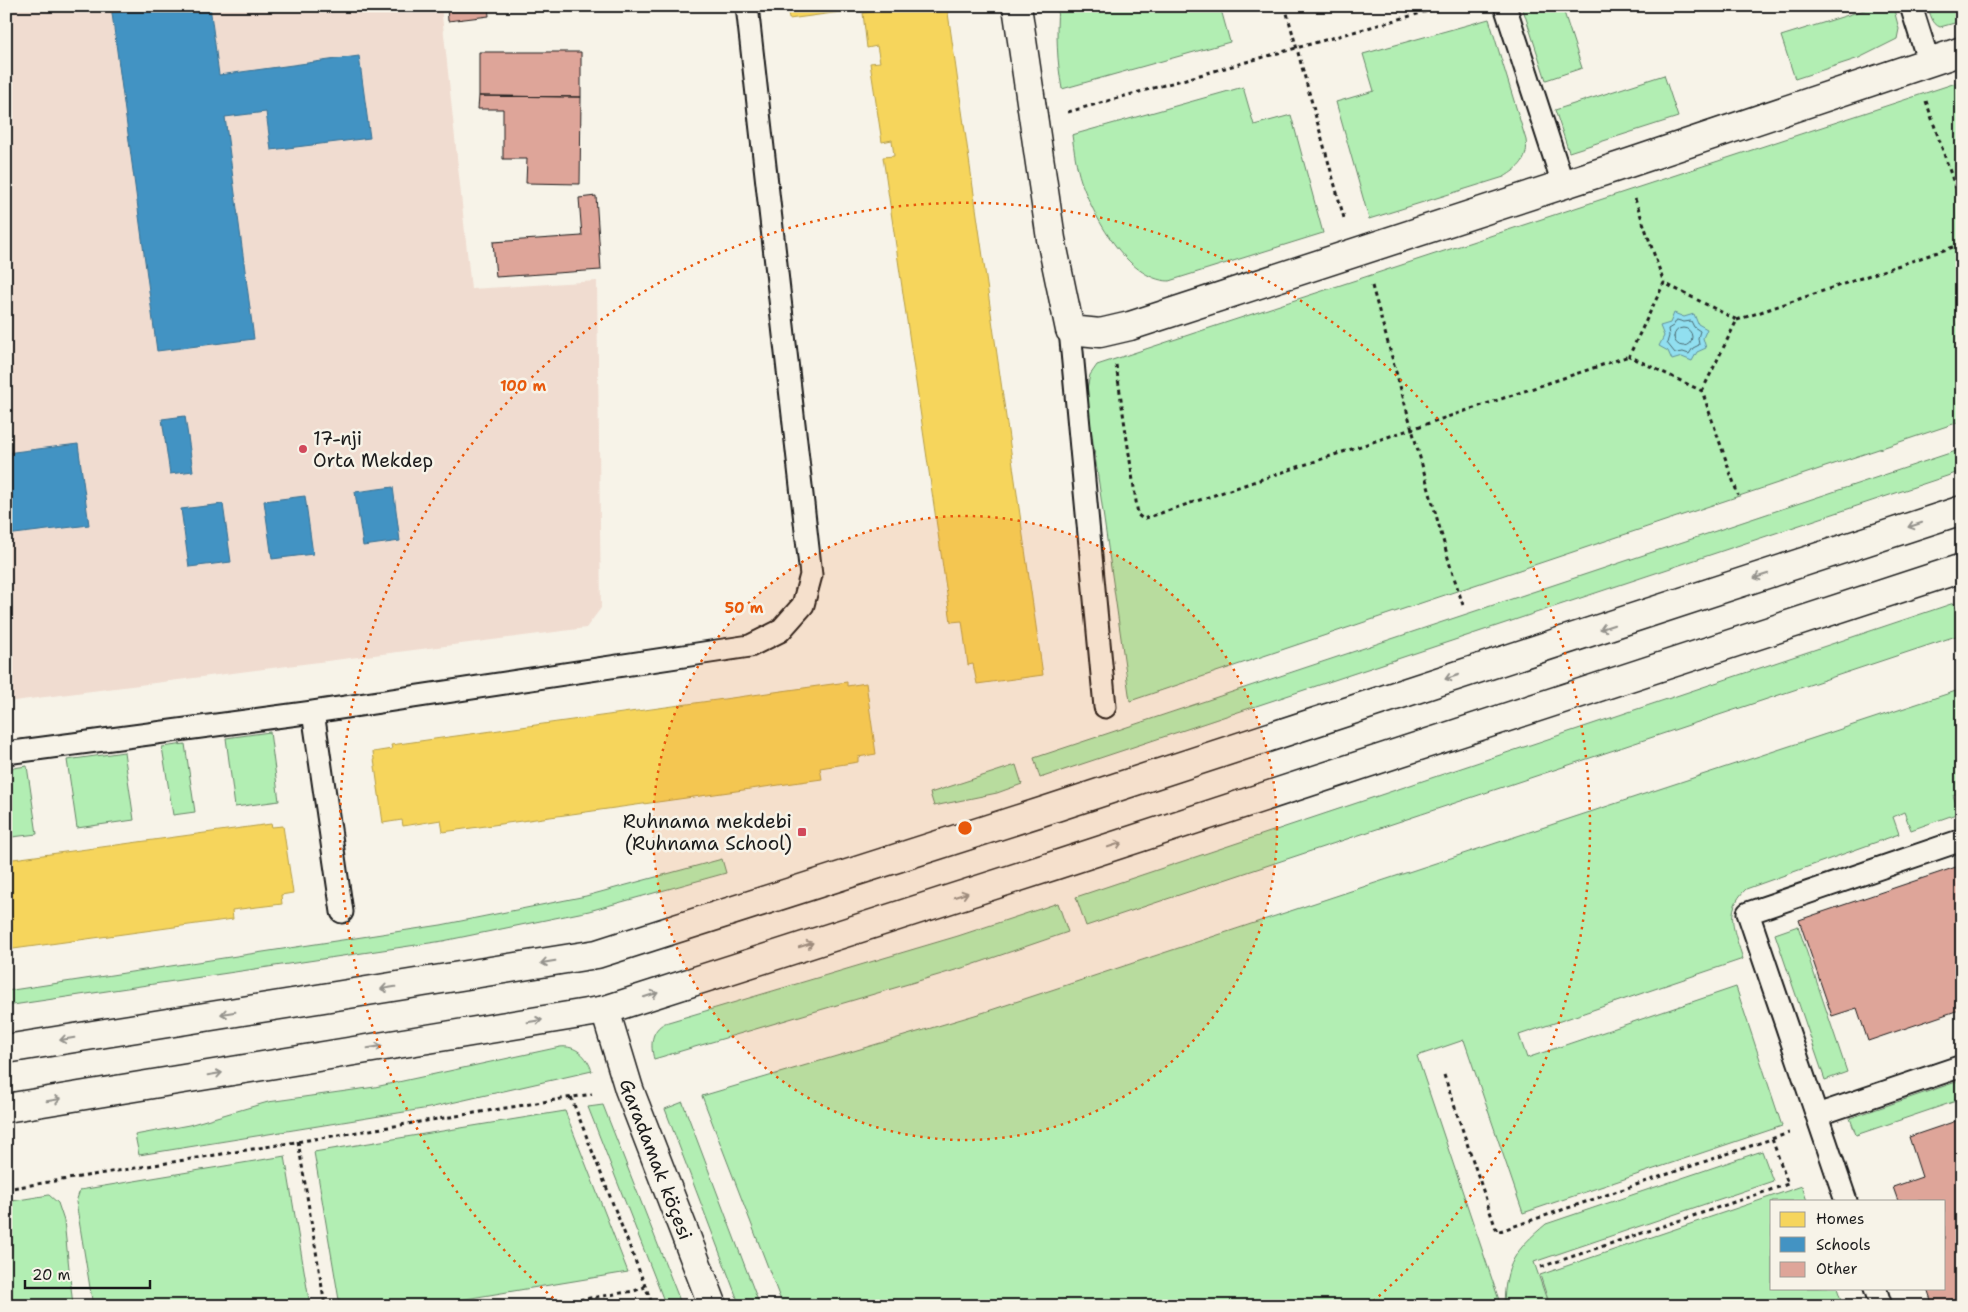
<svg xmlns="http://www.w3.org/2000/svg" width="1968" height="1312" font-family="'Shantell Sans',sans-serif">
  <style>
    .built { fill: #f0dcd0 }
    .green { fill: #b2eeb3; stroke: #678568 }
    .water { fill: #91dff0; stroke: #62919b }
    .homes { fill: #f6d55c; stroke: #b59e49 }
    .schools { fill: #4393c3; stroke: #376f91 }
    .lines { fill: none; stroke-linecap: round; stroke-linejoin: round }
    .shore { stroke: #4b6a71; stroke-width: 1 }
    .building { fill: #dea599; stroke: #1c1c1c }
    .service-casing { stroke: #1c1c1c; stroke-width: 25 }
    .minor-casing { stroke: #1c1c1c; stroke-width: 31 }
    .secondary-casing { stroke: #1c1c1c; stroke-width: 31 }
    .primary-casing { stroke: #1c1c1c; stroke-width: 31 }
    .path { stroke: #1c1c1c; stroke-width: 3; stroke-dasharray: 4 4; stroke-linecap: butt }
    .service { stroke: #f7f3e8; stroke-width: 21 }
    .minor { stroke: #f7f3e8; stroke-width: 28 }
    .secondary { stroke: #f7f3e8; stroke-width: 28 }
    .primary { stroke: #f7f3e8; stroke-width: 28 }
    .oneway { stroke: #94928c }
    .ring { fill: none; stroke: #e8590c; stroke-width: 2.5; stroke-dasharray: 2.5 5 }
    .poi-dot { fill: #d1495b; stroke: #f7f3e8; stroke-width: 2 }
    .labels { text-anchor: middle; stroke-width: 5; stroke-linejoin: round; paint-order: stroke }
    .poi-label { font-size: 19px; fill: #1c1c1c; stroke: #f7f3e8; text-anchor: start }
    .street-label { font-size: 19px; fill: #1c1c1c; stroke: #f7f3e8 }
    .centre { fill: #e8590c; stroke: #f7f3e8; stroke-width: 2.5 }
    .ring-label { font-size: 15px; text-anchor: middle; font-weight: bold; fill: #e8590c; stroke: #f7f3e8; stroke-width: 5; stroke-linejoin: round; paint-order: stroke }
  </style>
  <rect width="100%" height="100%" fill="#f7f3e8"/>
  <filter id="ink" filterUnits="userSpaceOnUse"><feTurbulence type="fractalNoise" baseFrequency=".02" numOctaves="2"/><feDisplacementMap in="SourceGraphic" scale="10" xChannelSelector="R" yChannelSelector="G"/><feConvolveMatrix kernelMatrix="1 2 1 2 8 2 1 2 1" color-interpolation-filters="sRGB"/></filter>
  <g filter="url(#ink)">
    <!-- built -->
    <path class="built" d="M6,6H441L471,289L597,281L601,608L586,628L6,702Z"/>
    <!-- green -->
    <path class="green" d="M1058,6H1220L1230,42L1062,89C1057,61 1056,35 1058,6Z
      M1522,6H1562L1582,68L1546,80Z
      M1877,6H1893L1899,29L1897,39L1859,58L1795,79L1781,36Z
      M1928,6H1962V21L1940,27C1932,24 1930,14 1928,6Z
      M1489,19L1526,140C1529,159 1519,168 1504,177L1369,219L1336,102L1374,91L1363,54Z
      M1664,75L1678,117L1569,152L1555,110Z
      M1962,81V421L1130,701L1086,393L1090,375L1097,365Z
      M1243,87L1254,125L1291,115L1323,233L1169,281C1127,280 1093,215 1081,181C1076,166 1074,150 1072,135Z
      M1962,449V471L1040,778L1034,758Z
      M1954,603L1962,624V634L1086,926L1076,897Z
      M1962,689V791L1953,795L1959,813L1911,830L1904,812L1893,817L1899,834L1746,889C1723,911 1735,933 1743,959L1519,1035L1527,1058L1736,987L1782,1126L1523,1213L1464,1040L1417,1056L1501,1306H783L702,1096L985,1012Z
      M270,732L279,801L235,807L226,738Z
      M185,744L195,812L173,815L162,747Z
      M124,752L134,820L77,828L67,760Z
      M1016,765L1022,784L997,793L934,806L930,793Z
      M27,766L37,834L12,837L6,793V769Z
      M722,859L726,873L589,911L443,941L6,1006V991L441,925L586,896Z
      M1058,903L1068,932L969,966L654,1059C650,1045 651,1030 665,1023L958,936Z
      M1798,926L1847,1072L1825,1080L1775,934Z
      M560,1047C576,1045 587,1056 592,1071L429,1108L139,1155L135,1135L189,1125L268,1102L375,1087Z
      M1962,1080V1099L1856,1135L1850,1118Z
      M683,1102V1103L760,1306H740L665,1109Z
      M603,1105L682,1306H666L588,1107Z
      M565,1111L628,1272L423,1306H340L314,1152Z
      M1762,1151L1773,1181L1534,1262L1549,1306H1504C1505,1264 1515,1250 1546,1224Z
      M285,1156L310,1306H93L76,1202L80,1190Z
      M1802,1186L1807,1201H1772V1288H1837L1843,1306H1550L1540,1275Z
      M49,1195L58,1203L64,1221L73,1306H6V1202Z"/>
    <!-- water -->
    <path class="water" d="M1674,313L1684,317L1694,314L1698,324L1707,329L1703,338L1706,348L1697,352L1692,361L1682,357L1672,360L1668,351L1659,346L1664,336L1660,326L1670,323Z"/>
    <!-- homes -->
    <path class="homes" d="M787,6H878V7L789,19Z
      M912,6H947L1043,675L977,684L973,664L968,665L962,621L951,622L883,157L894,156L892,140L882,142L870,63L880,62L877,46L867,48L863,13Z
      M847,682V686L866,683L876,754L858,757V762L820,768L822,779L443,832L441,820L403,826L402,820L383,823L373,752L392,749L391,745Z
      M271,824L272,827L283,826L293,893L281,895L282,904L232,910L233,919L6,950V860Z"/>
    <!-- schools -->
    <path class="schools" d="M111,6H210L219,75L359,56L370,138L271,150L266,112L225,117L254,339L157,351Z
      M185,416L193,471L170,474L162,419Z
      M78,444L89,525L6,535V453Z
      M393,487L400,541L363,546L355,492Z
      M305,496L313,554L272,559L264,501Z
      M223,504L231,562L189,567L181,509Z"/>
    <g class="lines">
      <!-- shore -->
      <path class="shore" d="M1677,320L1684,322L1691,321L1694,327L1700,331L1698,338L1699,345L1693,348L1689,354L1683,352L1675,353L1667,343L1669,336L1668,329L1673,326Z
        M1674 337a9 9 0 1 1 18 0a9 9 0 1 1-18 0Z"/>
    </g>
    <!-- building -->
    <path class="building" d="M447,6H488L489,16L448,21Z
      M479,52H581V97L479,96Z
      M479,96L581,97L580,184L526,183L527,159H503V109H478Z
      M596,196L601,270L496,277L493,242L582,236L579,198Z
      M1962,865V1009L1868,1041L1857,1008L1832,1016L1799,920Z
      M1962,1119V1306H1933L1927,1288H1944V1201H1898L1893,1187L1922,1177L1909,1137Z"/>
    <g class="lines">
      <defs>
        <path id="service" d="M1505,6L1563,184
          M1911,6L1929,63
          M1070,330L1105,707
          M313,712L342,912
          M6,753L313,712L750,646L780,631L803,605L811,575L747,6
          M1817,1115L1962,1066
          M1846,1201L1748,913L1962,840
          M1875,1288L1881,1306"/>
        <path id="minor" d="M1017,6L1051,239L1070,330L1100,333L1130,326L1623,165L1962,51"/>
        <g id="secondary">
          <path id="s1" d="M605,1010L629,1089L713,1306"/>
        </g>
        <path id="primary" d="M6,1049L597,954L1041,812L1962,510
          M6,1108L605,1010L1056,865L1962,568"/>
      </defs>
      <!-- service casing -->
      <use href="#service" class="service-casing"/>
      <!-- minor casing -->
      <use href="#minor" class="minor-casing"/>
      <!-- secondary casing -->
      <use href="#secondary" class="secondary-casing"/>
      <!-- primary casing -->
      <use href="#primary" class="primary-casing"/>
      <!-- path -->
      <path class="path" d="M1285,6L1344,218
        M1926,101L1962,207
        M1068,112L1446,6
        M1635,199L1664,283
        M1372,286L1450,565L1463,605
        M1737,320L1962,244
        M1116,365L1138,515L1143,519L1629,356
        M1702,391L1737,320L1664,283L1629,356L1702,391L1738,495
        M1444,1075L1497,1232L1789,1133
        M571,1097L653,1306
        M298,1141L325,1306
        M6,1189L592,1094
        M1541,1267L1788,1184L1772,1139
        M540,1306L634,1291L645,1287"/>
      <!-- service -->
      <use href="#service" class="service"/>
      <!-- minor -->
      <use href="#minor" class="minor"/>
      <!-- secondary -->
      <use href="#secondary" class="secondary"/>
      <!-- primary -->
      <use href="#primary" class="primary"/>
    </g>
    <!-- one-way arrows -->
    <defs><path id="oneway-shaft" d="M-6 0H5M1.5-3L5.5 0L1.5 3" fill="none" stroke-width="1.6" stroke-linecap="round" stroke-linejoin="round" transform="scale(1.25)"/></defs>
    <g class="oneway">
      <use href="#oneway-shaft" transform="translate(1915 525) rotate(162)"/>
      <use href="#oneway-shaft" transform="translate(1761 576) rotate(162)"/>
      <use href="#oneway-shaft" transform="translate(1607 627) rotate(162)"/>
      <use href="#oneway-shaft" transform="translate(1452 677) rotate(162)"/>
      <use href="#oneway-shaft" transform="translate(1115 845) rotate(-18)"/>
      <use href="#oneway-shaft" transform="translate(961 895) rotate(-18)"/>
      <use href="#oneway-shaft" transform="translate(806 945) rotate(-18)"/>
      <use href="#oneway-shaft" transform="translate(548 962) rotate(171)"/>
      <use href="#oneway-shaft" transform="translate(388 988) rotate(171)"/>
      <use href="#oneway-shaft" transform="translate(651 995) rotate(-18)"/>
      <use href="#oneway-shaft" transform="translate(228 1013) rotate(171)"/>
      <use href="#oneway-shaft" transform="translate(535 1021) rotate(-9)"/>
      <use href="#oneway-shaft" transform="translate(67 1039) rotate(171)"/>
      <use href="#oneway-shaft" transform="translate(375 1047) rotate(-9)"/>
      <use href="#oneway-shaft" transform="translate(215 1074) rotate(-9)"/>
      <use href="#oneway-shaft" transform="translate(54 1100) rotate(-9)"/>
    </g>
  </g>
  <!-- distance rings -->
  <circle cx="965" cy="828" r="312" fill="#e8590c" fill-opacity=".12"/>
  <g class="ring">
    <circle cx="965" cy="828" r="312"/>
    <path d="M559 1303A625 625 0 1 1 1371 1303"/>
  </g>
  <!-- markers -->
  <g class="poi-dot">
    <circle cx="303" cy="449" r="5"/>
    <rect x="797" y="827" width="10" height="10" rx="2.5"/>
  </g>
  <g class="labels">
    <!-- poi labels -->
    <g class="poi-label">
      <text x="313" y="445">17-nji<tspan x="313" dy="22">Orta Mekdep</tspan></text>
      <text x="792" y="828" text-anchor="end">Ruhnama mekdebi<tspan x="792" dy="22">(Ruhnama School)</tspan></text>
    </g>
    <!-- street labels -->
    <g class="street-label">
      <text dy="7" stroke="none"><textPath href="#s1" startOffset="158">Garadamak köçesi</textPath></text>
    </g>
  </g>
  <circle cx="965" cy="828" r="8" class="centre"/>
  <g class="ring-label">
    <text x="523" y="391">100 m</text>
    <text x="744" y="613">50 m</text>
  </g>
  <!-- margin -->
  <rect width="1968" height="1312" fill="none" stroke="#f7f3e8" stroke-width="25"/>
  <rect x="12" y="12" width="1943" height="1287" fill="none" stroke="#1c1c1c" stroke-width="2" filter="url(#ink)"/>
  <!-- legend -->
  <rect x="1770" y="1200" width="175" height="90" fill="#f7f3e8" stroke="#9f9d96"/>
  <rect x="1780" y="1212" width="25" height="15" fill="#f6d55c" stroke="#9f9d96"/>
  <text x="1816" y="1224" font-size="15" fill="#1c1c1c">Homes</text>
  <rect x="1780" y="1237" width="25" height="15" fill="#4393c3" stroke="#9f9d96"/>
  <text x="1816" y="1250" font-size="15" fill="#1c1c1c">Schools</text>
  <rect x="1780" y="1262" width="25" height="15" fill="#dea599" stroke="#9f9d96"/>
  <text x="1816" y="1274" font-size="15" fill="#1c1c1c">Other</text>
  <!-- scale -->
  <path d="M25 1280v8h125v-8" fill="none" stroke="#1c1c1c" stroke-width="2.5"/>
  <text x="32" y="1280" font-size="15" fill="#1c1c1c" stroke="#f7f3e8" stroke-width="4" paint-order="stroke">20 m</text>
</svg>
